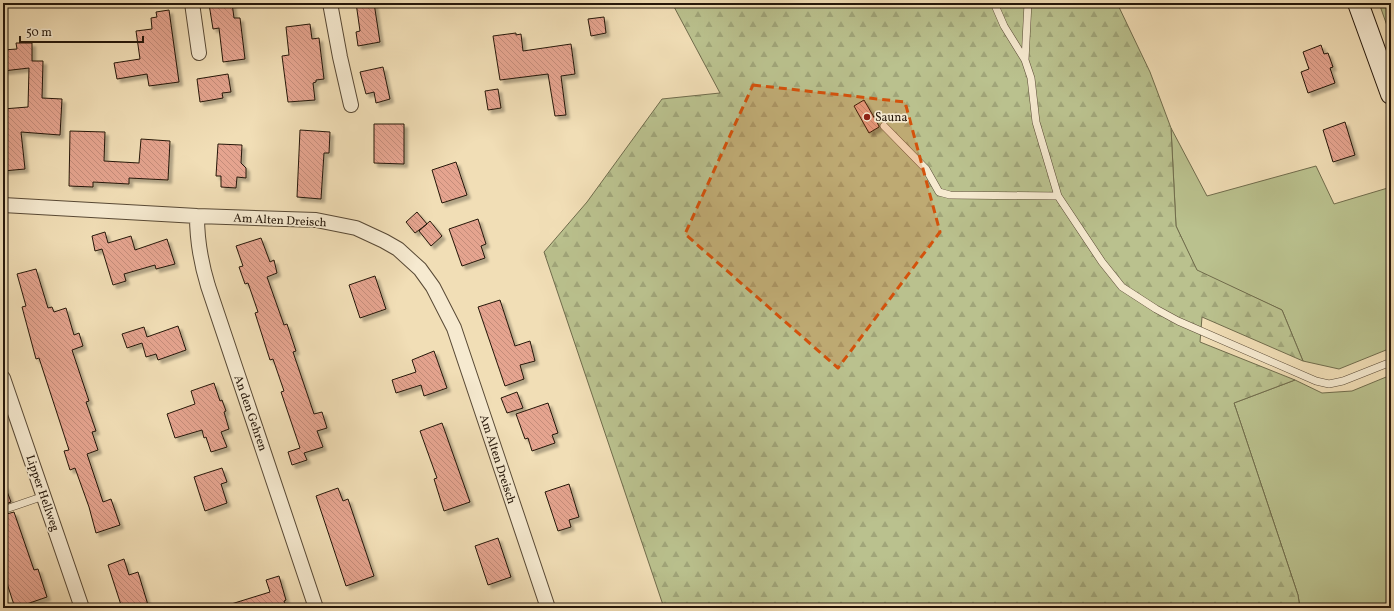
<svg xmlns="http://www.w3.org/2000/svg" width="1394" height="611" font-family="Vollkorn,serif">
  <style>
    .green { fill: #bac18e; stroke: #706c4c }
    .forest { fill: url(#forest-firs); stroke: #706c4c }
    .building { fill: url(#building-back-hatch); stroke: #25170a; filter: url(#shadow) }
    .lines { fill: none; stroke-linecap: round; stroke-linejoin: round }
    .lane-casing { stroke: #584935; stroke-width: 8 }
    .street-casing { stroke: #584935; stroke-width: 16 }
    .secondary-casing { stroke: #25170a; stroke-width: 22 }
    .lane { stroke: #f6ead0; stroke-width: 7 }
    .street { stroke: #f6ead0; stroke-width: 14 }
    .secondary { stroke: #f6ead0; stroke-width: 20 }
    .marked { fill: #d4520c; fill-opacity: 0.2; stroke: #d4520c; stroke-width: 3; stroke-dasharray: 8 5; stroke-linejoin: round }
    .poi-dot { fill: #8f2418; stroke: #f6ead0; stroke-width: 1.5 }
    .labels { text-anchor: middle; stroke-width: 3.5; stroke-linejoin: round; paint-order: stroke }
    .poi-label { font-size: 12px; fill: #25170a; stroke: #f6ead0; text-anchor: start }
    .street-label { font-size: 12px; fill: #25170a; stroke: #f6ead0 }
  </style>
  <defs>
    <pattern id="forest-firs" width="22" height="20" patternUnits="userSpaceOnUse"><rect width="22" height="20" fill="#bac18e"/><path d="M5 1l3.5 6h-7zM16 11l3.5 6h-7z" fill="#a0a579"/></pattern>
    <pattern id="building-back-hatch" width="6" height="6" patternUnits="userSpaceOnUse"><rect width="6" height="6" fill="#e5a48f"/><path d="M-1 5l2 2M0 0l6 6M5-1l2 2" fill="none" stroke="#c48c7a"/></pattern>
    <filter id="shadow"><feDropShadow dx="3.5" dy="3.5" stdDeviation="1" flood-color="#0004"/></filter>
  </defs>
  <rect width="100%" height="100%" fill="#f1deb6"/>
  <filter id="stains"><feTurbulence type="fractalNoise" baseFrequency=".005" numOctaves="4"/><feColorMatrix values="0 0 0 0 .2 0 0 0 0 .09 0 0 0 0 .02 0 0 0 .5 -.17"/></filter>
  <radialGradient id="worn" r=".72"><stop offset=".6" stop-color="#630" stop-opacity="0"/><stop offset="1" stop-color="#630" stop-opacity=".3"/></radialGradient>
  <!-- green -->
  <path class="green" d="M1171,128L1207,196L1316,166L1334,204L1391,187V348L1339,369L1303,361L1282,310L1197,271L1176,226Z
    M1391,375V608H1300L1298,595L1234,403L1295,380L1322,393L1352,391Z"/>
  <!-- forest -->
  <path class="forest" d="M672,3H1117L1150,72L1171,128L1176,226L1197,270L1282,310L1303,361L1202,317L1200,342L1295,380L1234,403L1298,595L1300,608H664L544,252L587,202L662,99L720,93Z
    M1379,3H1391V37Z"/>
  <!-- building -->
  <path class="building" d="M214,3H232L234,18H240L245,59L223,62L219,28L213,29L209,4H214Z
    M356,3H374L380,42L358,46L356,32L360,31Z
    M169,10L179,82L149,86L147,74L117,79L114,63L140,59L136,31L152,29L151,18L157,17L156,12Z
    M604,17L606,33L591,36L588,19Z
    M310,24L312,39L319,38L324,79L316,80V82L313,83L315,100L288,102L282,56L289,55L286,27Z
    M516,33V35L521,34L523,51L571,44L575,74L561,76L566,115L555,116L548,74L500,80L493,36Z
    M16,43H32V61H43L42,98L62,99L60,135L21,132L25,169L3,171V109L28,107L29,68L3,71V50L17,49Z
    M1321,45L1324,54L1328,53L1333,67L1330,68L1335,83L1308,93L1301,72L1309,69L1303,52Z
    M383,67L390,99L376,103L374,92L366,94L360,72Z
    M228,74L231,92L222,93L223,98L200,102L197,79Z
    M498,89L501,108L488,110L485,91Z
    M864,100L879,126V127L869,133L854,106Z
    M1345,122L1355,155L1333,162L1323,130Z
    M374,124H404V164L374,163Z
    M300,130L330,132L329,153H324L321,199L297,197Z
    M70,131L105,132L104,161L139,163L141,139L170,141L168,180L129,178V184L93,182V187L69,186Z
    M218,144L242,145L241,163L246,168V178L237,177L236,188L221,187V176H216Z
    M456,162L467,195L442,203L432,170Z
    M417,212L427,224L415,233L406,222Z
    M478,219L486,244L481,246L485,258L462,266L449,229Z
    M430,221L442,236L431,246L419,231Z
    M105,232L108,243L131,236L135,250L167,239L175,264L156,269L155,265L124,274L126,281L113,285L102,249L95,251L92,236Z
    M261,238L270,262L274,260L277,273L267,277L284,325L287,324L296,351L293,352L314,414L322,412L327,428L317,431L323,447L304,453L307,460L292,465L288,452L300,448L281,392L284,391L273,359L270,360L255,313L258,312L248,283L245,284L239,267L243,266L236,246Z
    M36,269L48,308L52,307L54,312L66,308L74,335L79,333L83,346L72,350L89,401L86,402L96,431L92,432L98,450L87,454L103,502L111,499L120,525L96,533L89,507L75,468L70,470L64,451L69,450L39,358L36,359L22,307L26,306L17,274Z
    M375,276L386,309L360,318L349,285Z
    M500,300L515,346L530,341L535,361L520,365L524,379L505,386L478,307Z
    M178,326L186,350L158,360L156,354L146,357L142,343L127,348L122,334L144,327L147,337Z
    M434,351L447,388L424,396L421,385L396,393L392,380L416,372L412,360Z
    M214,383L220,401L222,400L226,411L224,412L229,429L221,432L227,447L211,452L206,437L204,438L202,430L175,438L167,414L195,404L191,391Z
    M517,392L523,408L507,413L501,398Z
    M548,403L558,433L552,435L555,443L532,451L528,438L525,439L516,414Z
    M442,423L470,502L444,511L434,479L437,478L420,431Z
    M222,468L227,482L221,484L227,503L205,511L194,477Z
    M569,484L579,517L569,520L571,527L558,531L545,492Z
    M3,486H5L11,502L3,505Z
    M338,488L343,501L348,499L374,576L346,586L316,496Z
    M14,512L34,570L38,569L47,597L15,608L3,571V515Z
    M498,538L511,577L488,585L475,546Z
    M124,559L129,575L138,572L148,605L140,608H122L108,565Z
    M279,576L286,600L284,601L287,608H229L228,605L270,592L266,580Z"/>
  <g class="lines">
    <defs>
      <path id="lane" d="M994,3L1004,26L1025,60
        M1028,3L1025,60L1031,78L1036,122L1058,196L1102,262L1122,287L1156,309L1178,321L1316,381L1329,384L1343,381L1391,362
        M884,126L926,169L939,192L950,195L1058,196
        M3,411L14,408
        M3,510L44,496"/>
      <path id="street" d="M192,3L199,53
        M330,3L340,57L351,105
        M3,205L197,216L316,220L356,228L384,241L398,249L420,269L433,287L454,328L548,608
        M197,216C197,241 201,263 208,286L316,608
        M3,378L82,608"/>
      <path id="secondary" d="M1358,3L1391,94"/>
    </defs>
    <!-- lane casing -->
    <use href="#lane" class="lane-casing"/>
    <!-- street casing -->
    <use href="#street" class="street-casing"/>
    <!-- secondary casing -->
    <use href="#secondary" class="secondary-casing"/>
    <!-- lane -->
    <use href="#lane" class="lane"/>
    <!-- street -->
    <use href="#street" class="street"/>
    <!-- secondary -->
    <use href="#secondary" class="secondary"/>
  </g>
  <!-- marked area -->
  <path class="marked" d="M753,85L905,102L940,232L838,368L685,234Z"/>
  <!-- markers -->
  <circle class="poi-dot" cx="867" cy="117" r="4"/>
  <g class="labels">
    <!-- poi labels -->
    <g class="poi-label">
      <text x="875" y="121">Sauna</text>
    </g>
    <!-- street labels -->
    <g class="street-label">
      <text transform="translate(280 220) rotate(3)" y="4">Am Alten Dreisch</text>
      <text transform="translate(251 413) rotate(71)" y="4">An den Gehren</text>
      <text transform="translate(498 459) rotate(72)" y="4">Am Alten Dreisch</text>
      <text transform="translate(43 493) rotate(71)" y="4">Lipper Hellweg</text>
    </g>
  </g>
  <!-- margin -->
  <rect width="1394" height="611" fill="none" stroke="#f1deb6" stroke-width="16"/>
  <rect x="4" y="4" width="1386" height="603" fill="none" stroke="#25170a" stroke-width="2"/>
  <rect x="8" y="8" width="1378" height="595" fill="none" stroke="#25170a"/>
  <!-- scale -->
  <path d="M20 36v6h123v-6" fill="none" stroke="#25170a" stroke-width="2"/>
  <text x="26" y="36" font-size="12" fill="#25170a" stroke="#f6ead0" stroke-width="3" paint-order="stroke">50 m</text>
  <rect width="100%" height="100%" filter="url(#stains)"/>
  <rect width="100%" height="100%" fill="url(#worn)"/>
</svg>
